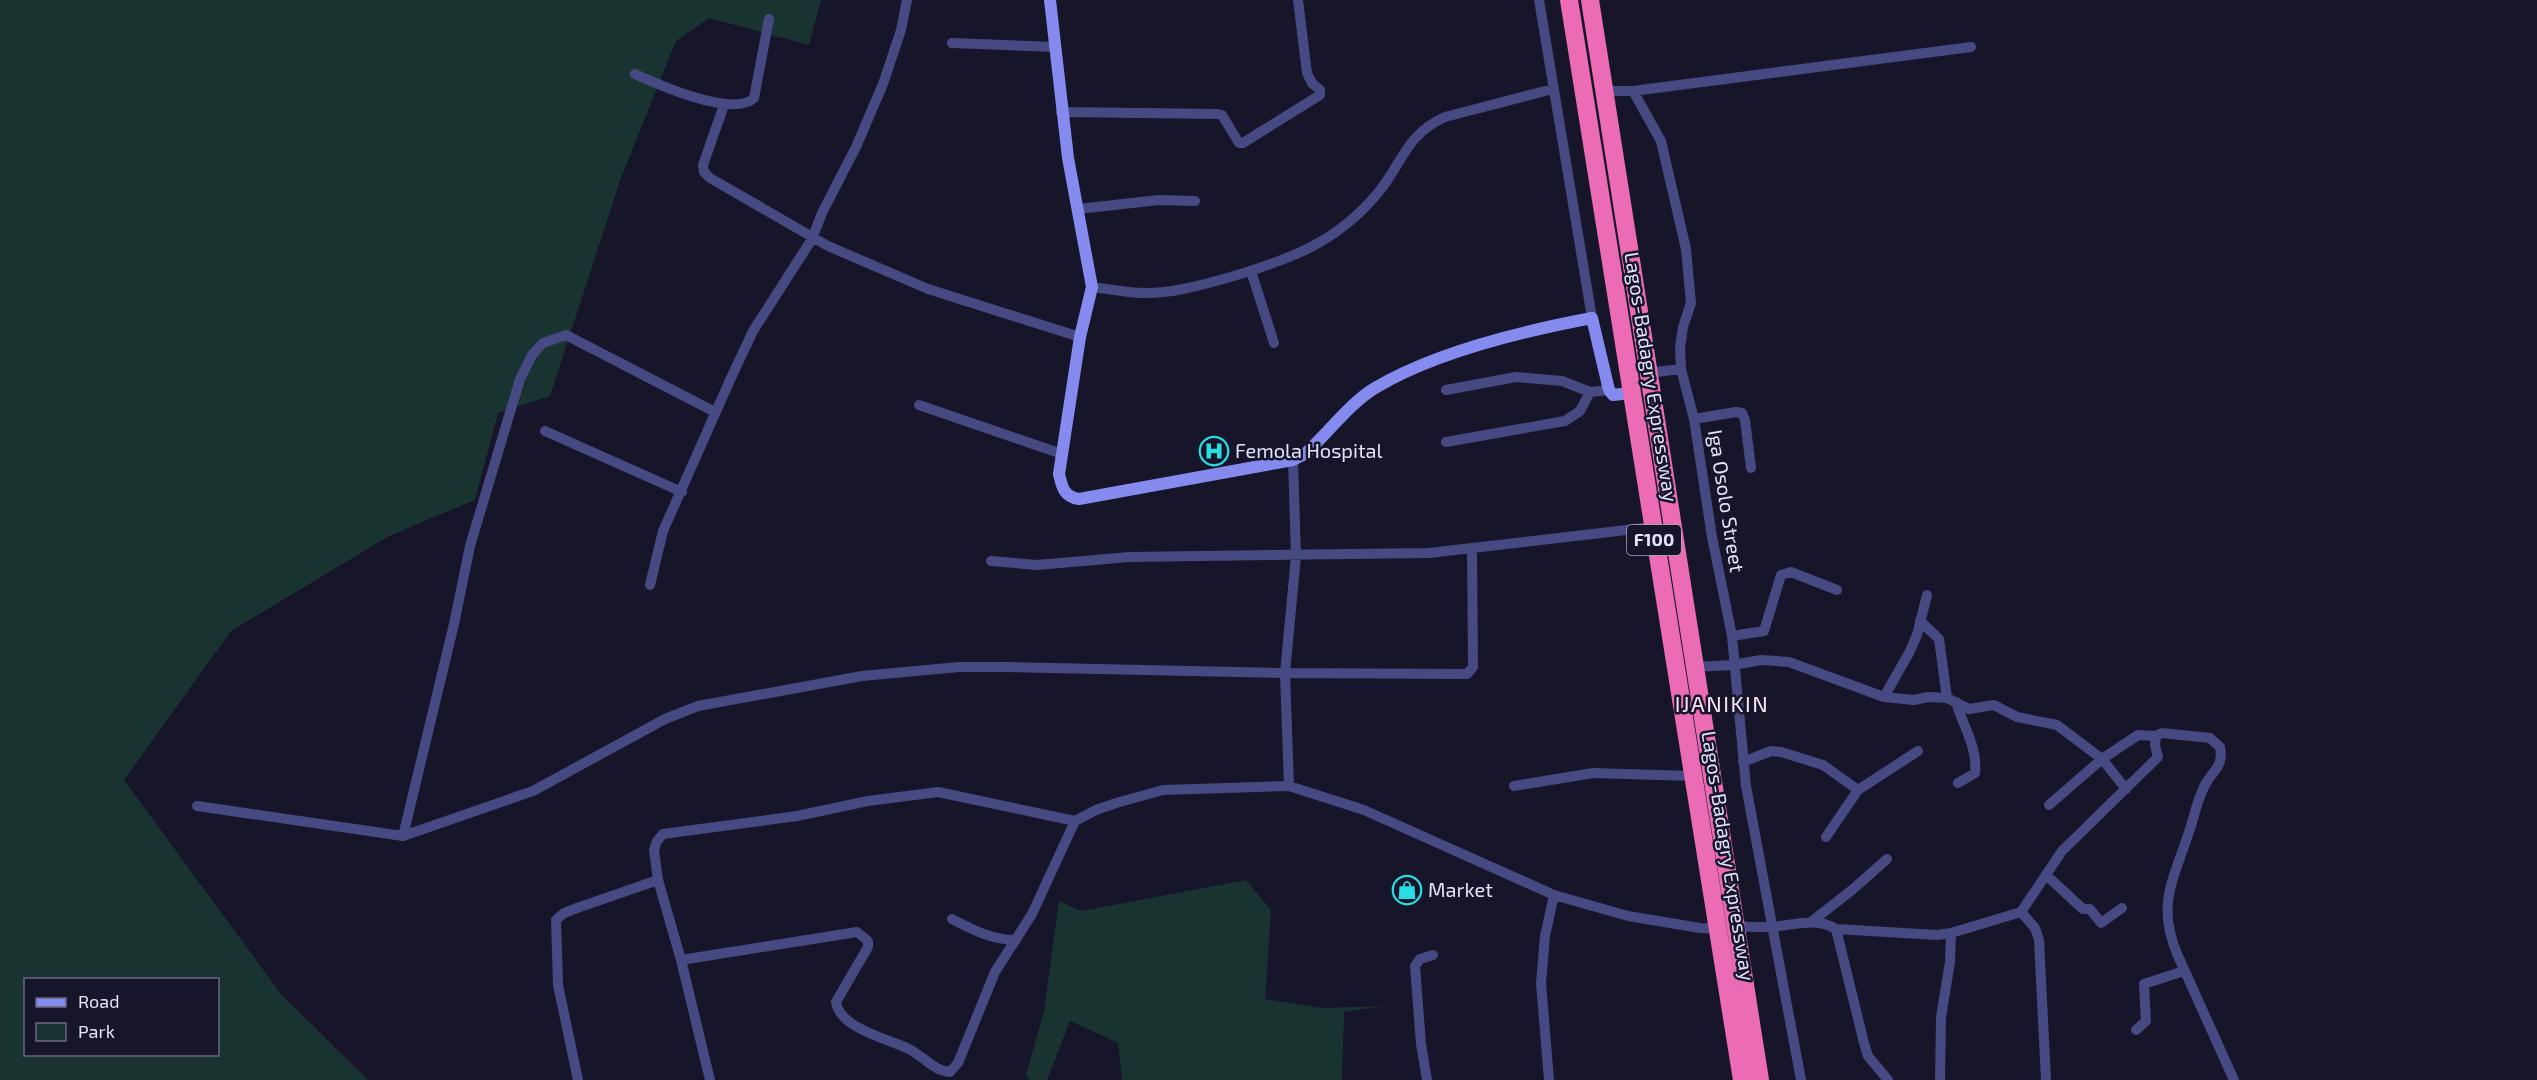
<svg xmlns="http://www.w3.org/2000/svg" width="2537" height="1080" viewBox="0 0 2537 1080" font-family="'Exo 2',sans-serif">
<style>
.green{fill:#193330;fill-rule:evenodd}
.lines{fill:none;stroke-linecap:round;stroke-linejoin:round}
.street{stroke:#464982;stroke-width:10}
.secondary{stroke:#858bee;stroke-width:12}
.highway{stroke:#eb6cb4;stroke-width:18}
.labels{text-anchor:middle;stroke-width:5;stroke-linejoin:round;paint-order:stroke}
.shield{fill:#17152a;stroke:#a5a4bc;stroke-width:1.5}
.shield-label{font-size:18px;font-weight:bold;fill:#e2e2fb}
.street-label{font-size:20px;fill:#e2e2fb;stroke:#17152a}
.poi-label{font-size:20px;fill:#e2e2fb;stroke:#17152a;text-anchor:start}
.quarter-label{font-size:22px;letter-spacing:1.5px;fill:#fbe3f5;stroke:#17152a}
</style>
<rect width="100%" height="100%" fill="#17152a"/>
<path class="green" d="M0,0H821L809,45L709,18L676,41L621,178L550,396L498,413L475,500L389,536L231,631L124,780L281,994L368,1080H0ZM26,980H218V1054H26Z
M1246,880L1271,910L1265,999L1323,1008L1385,1006L1344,1012L1342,1080H1122L1118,1043L1070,1021L1047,1080H1030L1026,1075L1044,1011L1059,901L1081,911Z"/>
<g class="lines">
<path class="street" d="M1539,0L1592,318
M952,43L1055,47
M635,74C659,85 733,118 754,98L769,19
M1606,91H1633L1971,47
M1633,91L1661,141L1686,249L1691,303L1683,327L1680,348L1681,369L1694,419L1712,537L1732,636L1746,786L1801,1080
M724,105L703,165L704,172L710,178L828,246L928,289L1080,337
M1061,112L1218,114L1222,115L1239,143H1243L1320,95V90L1312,83L1307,73L1298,0
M1078,209L1159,200L1195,201
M1251,271L1274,343
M1092,287C1110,289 1128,293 1146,293C1174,293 1201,285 1227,278C1288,260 1335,244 1377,194C1403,163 1405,135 1445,117L1553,89
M1647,373L1681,369
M1446,390L1516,377L1562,381L1590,392L1609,390
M919,405L1062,454
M1694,419L1736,412L1742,413L1745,420L1751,468
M545,431L682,492
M1446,442L1565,421L1580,411L1590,392
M991,561L1037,565L1129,557L1429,553L1652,527
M650,585L663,531L730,380L753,331L812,239L822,213L856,147L883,84L901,30L907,0
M1920,621L1939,639L1947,698
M1732,636L1764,631L1781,575L1791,572L1837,590
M1695,667L1733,665L1761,660L1789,662L1884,697L1914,700L1928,697L1947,698L1969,709L1994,705L2017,717L2057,725L2102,759L2126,789
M1884,697L1909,653L1917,635L1927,595
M1956,702C1963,726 1978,748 1975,773L1958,783
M1743,762L1771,751L1781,752L1823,765L1858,790
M1289,786L1285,673L1296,556L1293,460
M1514,786L1593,773L1692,776
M2049,805L2102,759L2138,735L2156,736
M197,806L403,836L533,791L665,719L698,706L862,676L959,667H1004L1285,673L1467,674L1473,667L1472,548
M403,836L454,624L470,546L520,379L532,355L543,343L566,335L715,412
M1826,837L1858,790L1918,751
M2046,875L2083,909H2090L2101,923L2122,908
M2021,912L2062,851L2158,757L2155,745L2156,736L2162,733L2210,738L2220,747C2224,768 2212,770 2204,787C2197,801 2194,817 2189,832C2173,881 2156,905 2178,956L2234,1080
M952,919C973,930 992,940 1016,940
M1811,922L1852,890L1887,859
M1736,926C1747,927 1759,927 1770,927C1793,926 1815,916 1836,929L1937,935L1951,933L2021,912L2035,928L2039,940L2046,1080
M1836,929L1864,1043L1868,1056L1888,1080
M681,960L857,932L868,941V947L836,1002C840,1029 889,1039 909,1049C923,1056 934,1071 950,1072L958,1063L995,972L1032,914L1075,821
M2136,1030L2146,1021L2144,984L2184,971
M578,1080L558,985L556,920L564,913L577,908L658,880
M710,1080L681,960L658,880L654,850L657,841L663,834L797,816L868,801L938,792L1075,821L1096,810L1116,803L1163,790L1289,786L1364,810L1554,895L1628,916L1700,928L1718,929
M1427,1080L1421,1044L1415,966L1420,959L1433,955
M1549,1080L1541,983L1545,936L1554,895
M1940,1080L1941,1017L1950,962L1951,933"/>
<path class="secondary" d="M1050,0L1068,158L1092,287L1080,337L1059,474C1062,487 1064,497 1079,499L1293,460L1305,454C1327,434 1350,403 1375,388C1435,352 1523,331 1592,318L1609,390L1613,395L1630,393"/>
<path class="highway" d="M1569,0L1742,1080
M1590,0L1760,1080"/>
</g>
<defs>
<g id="hospital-ring" transform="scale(1.5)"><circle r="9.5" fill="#17152a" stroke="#27dee2" stroke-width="1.5"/><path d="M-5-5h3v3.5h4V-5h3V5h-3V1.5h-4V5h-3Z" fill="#27dee2"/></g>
<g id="shop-ring" transform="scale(1.5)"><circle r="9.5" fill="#17152a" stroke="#27dee2" stroke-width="1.5"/><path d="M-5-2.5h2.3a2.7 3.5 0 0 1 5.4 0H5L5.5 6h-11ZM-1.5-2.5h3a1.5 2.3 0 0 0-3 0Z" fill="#27dee2"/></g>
</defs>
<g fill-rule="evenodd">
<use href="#hospital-ring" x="1214" y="451"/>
<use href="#shop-ring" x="1407" y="890"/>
</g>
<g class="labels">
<rect class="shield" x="1627" y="525" width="54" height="30" rx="4.5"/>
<g class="shield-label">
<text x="1654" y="546">F100</text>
</g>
<g class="street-label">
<text transform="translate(1651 377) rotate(81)" y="7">Lagos-Badagry Expressway</text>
<text transform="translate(1726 501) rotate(81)" y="7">Iga Osolo Street</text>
<text transform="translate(1728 856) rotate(81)" y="7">Lagos-Badagry Expressway</text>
</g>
<g class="poi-label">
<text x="1235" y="458">Femola Hospital</text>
<text x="1428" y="897">Market</text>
</g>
<g class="quarter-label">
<text x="1722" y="712">IJANIKIN</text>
</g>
</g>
<rect x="24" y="978" width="195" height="78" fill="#17152a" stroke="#68677e" stroke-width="1.5"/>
<rect x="36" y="998" width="30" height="9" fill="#858bee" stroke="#68677e" stroke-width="1.5"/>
<text x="78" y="1008" font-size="18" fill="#e2e2fb">Road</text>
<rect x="36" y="1023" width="30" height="18" fill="#193330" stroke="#68677e" stroke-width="1.5"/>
<text x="78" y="1038" font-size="18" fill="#e2e2fb">Park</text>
</svg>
